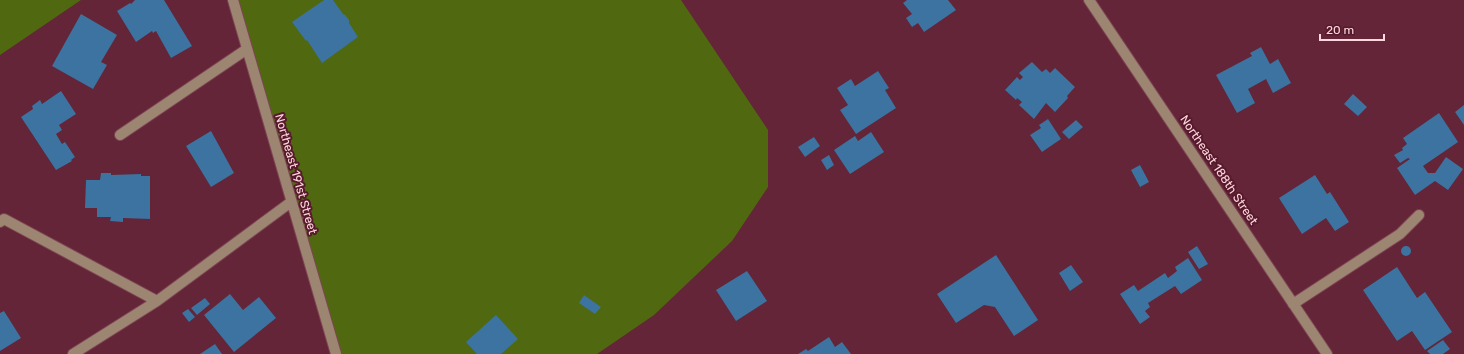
<svg xmlns="http://www.w3.org/2000/svg" width="1464" height="354" viewBox="0 0 1464 354" font-family="Rubik,sans-serif">
<style>
.green{fill:#506910}
.building{fill:#3c73a0}
.lines{fill:none;stroke-linecap:round;stroke-linejoin:round}
.minor-casing{stroke:#7f4555;stroke-width:12}
.minor{stroke:#9d8671;stroke-width:10}
.labels{text-anchor:middle;stroke-width:4;stroke-linejoin:round;paint-order:stroke}
.street-label{font-size:12px;fill:#ffd7de;stroke:#571a2d}
</style>
<rect width="100%" height="100%" fill="#632537"/>
<path class="green" d="M0,0H81L0,55Z
M233,0H681L768,130V187L732,241L654,315L597,354H336Z"/>
<path class="building" d="M135,0H164L192,46L171,58L156,31L153,33L152,31L136,42L117,11L130,3L131,4Z
M324,0H333L343,14L345,15L349,20V23L358,37L322,63L307,40L306,41L292,22Z
M907,0H948L956,10L924,32L918,23L912,27L906,18L912,14L903,3Z
M81,14L117,35L101,62L107,65L93,89L52,66Z
M1261,47L1270,64L1278,59L1291,83L1273,93L1266,79L1248,89L1255,103L1237,113L1216,75L1252,56L1250,53Z
M1032,62L1042,72L1046,69L1050,73L1055,68L1075,87L1067,96L1068,98L1055,112L1046,103L1034,119L1019,105L1022,102L1017,98L1016,100L1005,90L1017,77L1020,80L1023,77L1019,73Z
M878,71L889,88L885,90L896,108L856,134L840,110L848,105L837,88L851,79L855,86Z
M61,91L76,114L59,125L62,130L56,134L62,144L65,142L75,157L71,160L72,161L56,170L21,117L33,109L32,106L40,100L42,104Z
M1353,94L1367,107L1358,116L1344,104Z
M1464,105V125L1455,112Z
M1439,113L1458,142L1423,166L1428,173H1435L1446,157L1463,169L1448,190L1435,181L1415,195L1397,168L1410,159L1408,158L1400,163L1394,155L1403,150L1402,148L1407,144L1403,138Z
M1048,119L1061,139L1042,152L1030,135L1041,128L1039,125Z
M1076,120L1083,127L1069,139L1062,132Z
M211,131L234,173L211,187L186,146Z
M871,132L884,152L850,174L834,150L855,136L858,141Z
M814,137L820,146L805,157L798,147Z
M829,155L834,165L827,170L821,160Z
M1140,165L1149,182L1140,187L1131,170Z
M101,173H111V175L141,174V176H150V219L123,218V222L110,221L111,217H97V208H85L86,180H100Z
M1315,175L1327,194L1330,192L1349,222L1335,231L1326,218L1302,234L1279,198Z
M1401 251a5 5 0 1 1 10 0a5 5 0 1 1-10 0Z
M1197,246L1208,264L1199,269L1188,252Z
M996,255L1038,320L1014,336L995,307L984,305L956,323L937,294Z
M1188,258L1202,280L1181,294L1175,286L1148,303L1150,307L1145,311L1150,317L1140,324L1120,294L1134,285L1138,291L1165,273L1168,278L1177,271L1175,267Z
M1071,265L1083,282L1070,291L1059,273Z
M1397,267L1417,298L1425,292L1452,332L1425,350L1412,331L1397,341L1363,290Z
M747,271L767,301L736,321L716,290Z
M230,294L243,310L259,297L276,318L234,352L204,315Z
M584,295L601,307L595,314L579,303Z
M205,298L210,304L197,315L191,308Z
M188,309L195,317L189,322L182,313Z
M4,311L21,338L0,351V313Z
M496,315L518,339L501,354H477L466,342Z
M829,337L835,347L842,342L851,354H798L806,349L808,351Z
M1443,340L1450,349L1443,354H1430L1427,351Z
M215,344L222,354H200Z"/>
<g class="lines">
<g class="minor-casing">
<path id="minor" d="M233,0L336,354
M1089,0L1327,354
M120,135L247,49
M0,222L4,219L157,301
M1293,304L1400,234L1419,215
M73,354L157,301L291,202"/>
</g>
<use href="#minor" class="minor"/>
</g>
<g class="labels">
<g class="street-label">
<text transform="translate(1219 170) rotate(56)" y="4">Northeast 188th Street</text>
<text transform="translate(296 174) rotate(74)" y="4">Northeast 191st Street</text>
</g>
</g>
<path d="M1320 34v6h64v-6" fill="none" stroke="#ffd7de" stroke-width="2"/>
<text x="1326" y="34" font-size="12" fill="#ffd7de" stroke="#571a2d" stroke-width="3" paint-order="stroke">20 m</text>
</svg>
